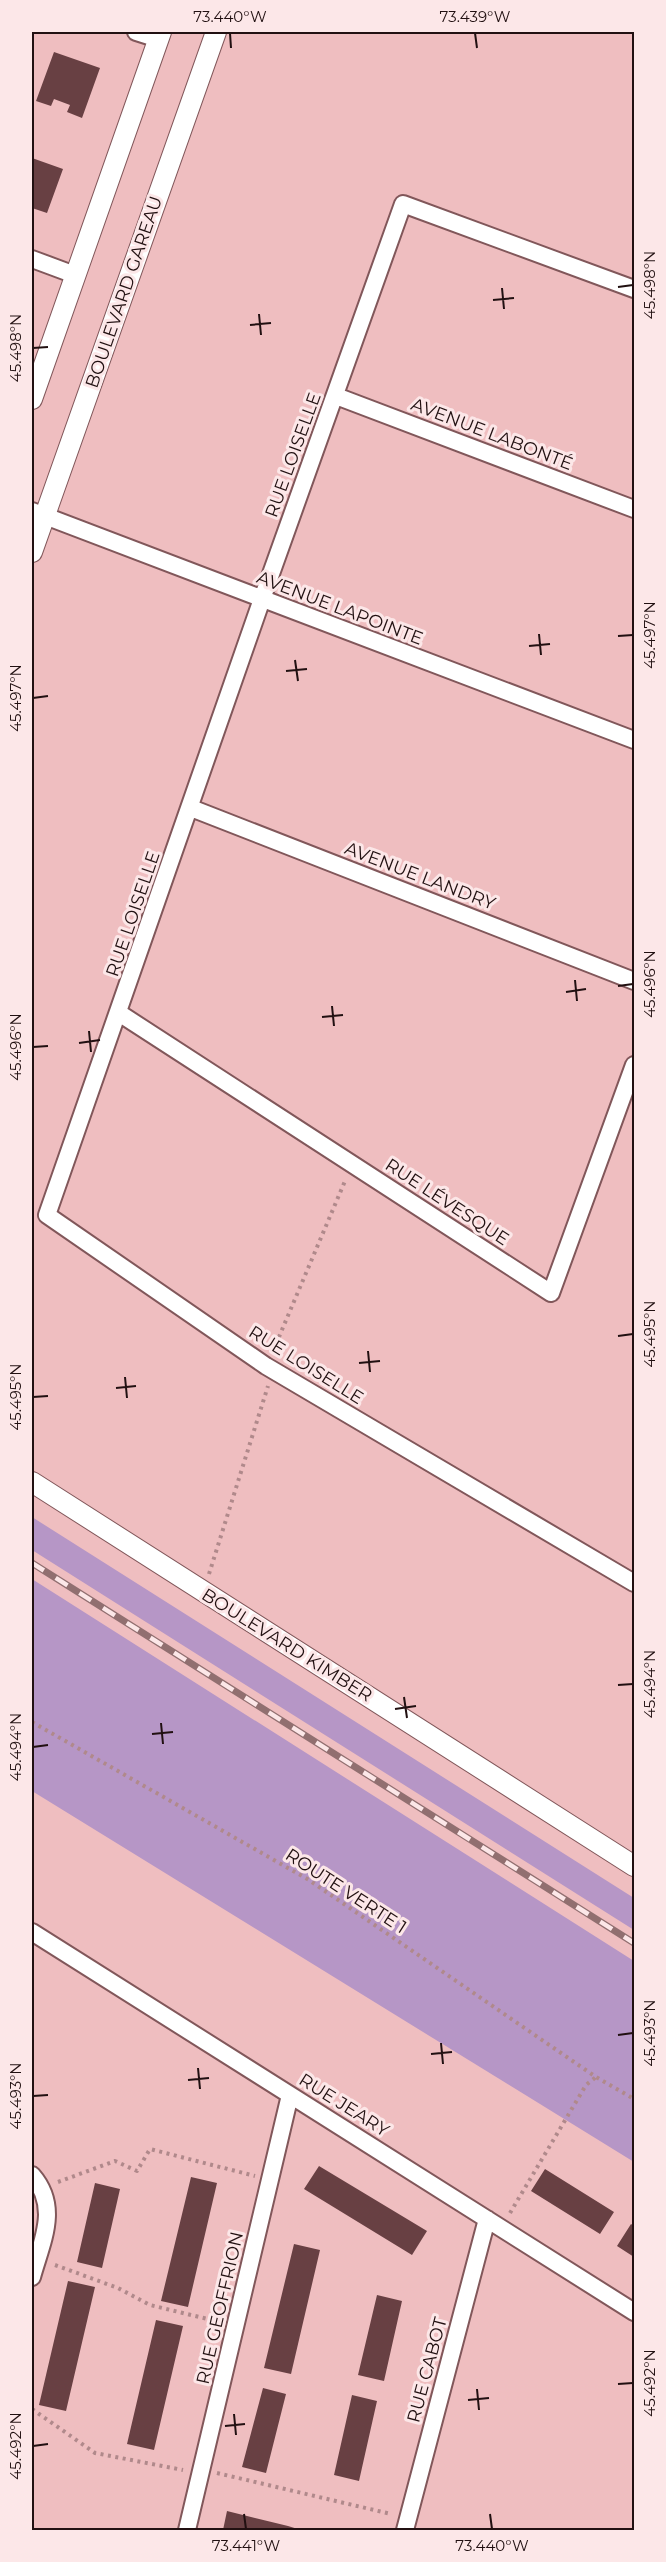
<svg xmlns="http://www.w3.org/2000/svg" width="666" height="2562" viewBox="0 0 666 2562" font-family="Montserrat,sans-serif">
<style>
.green{fill:#b696c6}
.building{fill:#684043}
.lines{fill:none;stroke-linecap:round;stroke-linejoin:round}
.minor-casing{stroke:#81575a;stroke-width:20}
.tertiary-casing{stroke:#81575a;stroke-width:22}
.path{stroke:#b0898b;stroke-width:4;stroke-dasharray:3 4.5;stroke-linecap:butt}
.minor{stroke:#fff;stroke-width:16}
.tertiary{stroke:#fff;stroke-width:20}
.rail-casing{stroke:#916f70;stroke-width:7}
.rail{stroke:#fce7e8;stroke-width:4.5;stroke-dasharray:14;stroke-linecap:butt}
.ticks{fill:none;stroke:#211011;stroke-width:2}
.labels{text-anchor:middle;stroke-width:6;stroke-linejoin:round;paint-order:stroke}
.street-label{font-size:18px;fill:#211011;stroke:#fce7e8}
.neatline{fill:none;stroke:#211011;stroke-width:2}
.ticks-label{font-size:15px;text-anchor:middle;fill:#211011}
</style>
<rect width="100%" height="100%" fill="#efbec0"/>
<path class="green" d="M32,1517L634,1898V1930L32,1550Z
M32,1579L634,1961V2162L32,1791Z"/>
<path class="building" d="M54,52L100,68L82,118L67,112L70,105L54,99L51,106L36,101Z
M32,158L63,169L47,213L32,208Z
M319,2166L427,2231L412,2255L304,2189Z
M545,2169L614,2212L600,2234L531,2191Z
M191,2177L217,2183L188,2307L161,2301Z
M95,2183L120,2189L102,2268L77,2262Z
M631,2224L634,2226V2257L617,2246Z
M294,2244L320,2250L291,2374L264,2368Z
M68,2281L95,2287L66,2411L39,2405Z
M377,2295L402,2301L384,2381L358,2375Z
M156,2320L183,2326L154,2450L127,2444Z
M263,2388L286,2394L266,2473L242,2467Z
M352,2395L377,2401L359,2481L334,2475Z
M227,2511L288,2526L301,2530H223Z"/>
<g class="lines">
<g class="minor-casing">
<path id="minor" d="M136,32L158,39
M32,259L75,275
M634,289L403,204L262,599L47,1215L266,1366L634,1583
M336,396L634,509
M32,511L634,740
M191,808L634,981
M119,1013L551,1293L634,1065
M32,1932L634,2312
M32,2175C60,2207 42,2241 32,2277
M187,2530L290,2095
M405,2530L487,2219"/>
</g>
<g class="tertiary-casing">
<path id="tertiary" d="M32,399L161,32
M32,552L216,32
M32,1482L634,1866"/>
</g>
<path class="path" d="M273,1351L345,1181
M209,1574L268,1386
M32,1722L309,1880L596,2077L634,2099
M58,2182L115,2161L137,2171L150,2149L255,2176
M510,2213L586,2085L596,2077
M55,2265L118,2288L150,2305L220,2322
M32,2409L95,2453L183,2470
M217,2473L391,2514"/>
<use href="#minor" class="minor"/>
<use href="#tertiary" class="tertiary"/>
<g class="rail-casing">
<path id="rail" d="M32,1563L634,1943"/>
</g>
<use href="#rail" class="rail"/>
</g>
<path class="ticks" d="M230,33L231,48M475,33L477,48M618,287L633,285M502,288L504,309M493,300L514,298M259,314L261,335M250,325L271,323M33,348L48,347M539,634L541,655M618,636L633,635M529,646L550,644M295,660L298,681M286,671L307,669M33,698L48,696M575,980L577,1001M618,986L633,984M566,992L586,989M332,1006L334,1026M322,1017L343,1015M89,1031L91,1052M79,1043L100,1040M33,1047L48,1046M618,1336L633,1334M368,1351L370,1372M359,1363L380,1361M125,1377L127,1398M116,1388L136,1386M33,1397L48,1396M618,1685L633,1684M404,1697L407,1718M395,1709L416,1706M161,1723L163,1744M152,1734L173,1732M33,1747L48,1745M618,2035L633,2033M441,2043L443,2064M431,2054L452,2052M198,2068L200,2089M188,2080L209,2078M33,2096L48,2095M618,2384L633,2383M477,2389L479,2410M468,2400L489,2398M234,2414L236,2435M225,2426L245,2424M33,2446L48,2444M244,2514L246,2529M490,2514L492,2529"/>
<g class="labels">
<g class="street-label">
<text transform="translate(124 292) rotate(-71)" y="6">BOULEVARD GAREAU</text>
<text transform="translate(492 434) rotate(21)" y="6">AVENUE LABONTÉ</text>
<text transform="translate(293 455) rotate(-70)" y="6">RUE LOISELLE</text>
<text transform="translate(340 608) rotate(21)" y="6">AVENUE LAPOINTE</text>
<text transform="translate(420 876) rotate(21)" y="6">AVENUE LANDRY</text>
<text transform="translate(133 914) rotate(-71)" y="6">RUE LOISELLE</text>
<text transform="translate(447 1202) rotate(33)" y="6">RUE LÉVESQUE</text>
<text transform="translate(306 1365) rotate(32)" y="6">RUE LOISELLE</text>
<text transform="translate(287 1645) rotate(32)" y="6">BOULEVARD KIMBER</text>
<text transform="translate(346 1891) rotate(33)" y="6">ROUTE VERTE 1</text>
<text transform="translate(344 2105) rotate(32)" y="6">RUE JEARY</text>
<text transform="translate(220 2308) rotate(-77)" y="6">RUE GEOFFRION</text>
<text transform="translate(427 2370) rotate(-75)" y="6">RUE CABOT</text>
</g>
</g>
<rect width="666" height="2562" fill="none" stroke="#fce7e8" stroke-width="66"/>
<rect x="33" y="33" width="600" height="2496" class="neatline"/>
<g class="ticks-label">
<text x="230" y="22">73.440°W</text>
<text x="475" y="22">73.439°W</text>
<text transform="translate(650 285) rotate(-90)" y="5">45.498°N</text>
<text transform="translate(16 348) rotate(-90)" y="5">45.498°N</text>
<text transform="translate(650 635) rotate(-90)" y="5">45.497°N</text>
<text transform="translate(16 698) rotate(-90)" y="5">45.497°N</text>
<text transform="translate(650 984) rotate(-90)" y="5">45.496°N</text>
<text transform="translate(16 1047) rotate(-90)" y="5">45.496°N</text>
<text transform="translate(650 1334) rotate(-90)" y="5">45.495°N</text>
<text transform="translate(16 1397) rotate(-90)" y="5">45.495°N</text>
<text transform="translate(650 1684) rotate(-90)" y="5">45.494°N</text>
<text transform="translate(16 1747) rotate(-90)" y="5">45.494°N</text>
<text transform="translate(650 2033) rotate(-90)" y="5">45.493°N</text>
<text transform="translate(16 2096) rotate(-90)" y="5">45.493°N</text>
<text transform="translate(650 2383) rotate(-90)" y="5">45.492°N</text>
<text transform="translate(16 2446) rotate(-90)" y="5">45.492°N</text>
<text x="246" y="2551">73.441°W</text>
<text x="492" y="2551">73.440°W</text>
</g>
</svg>
